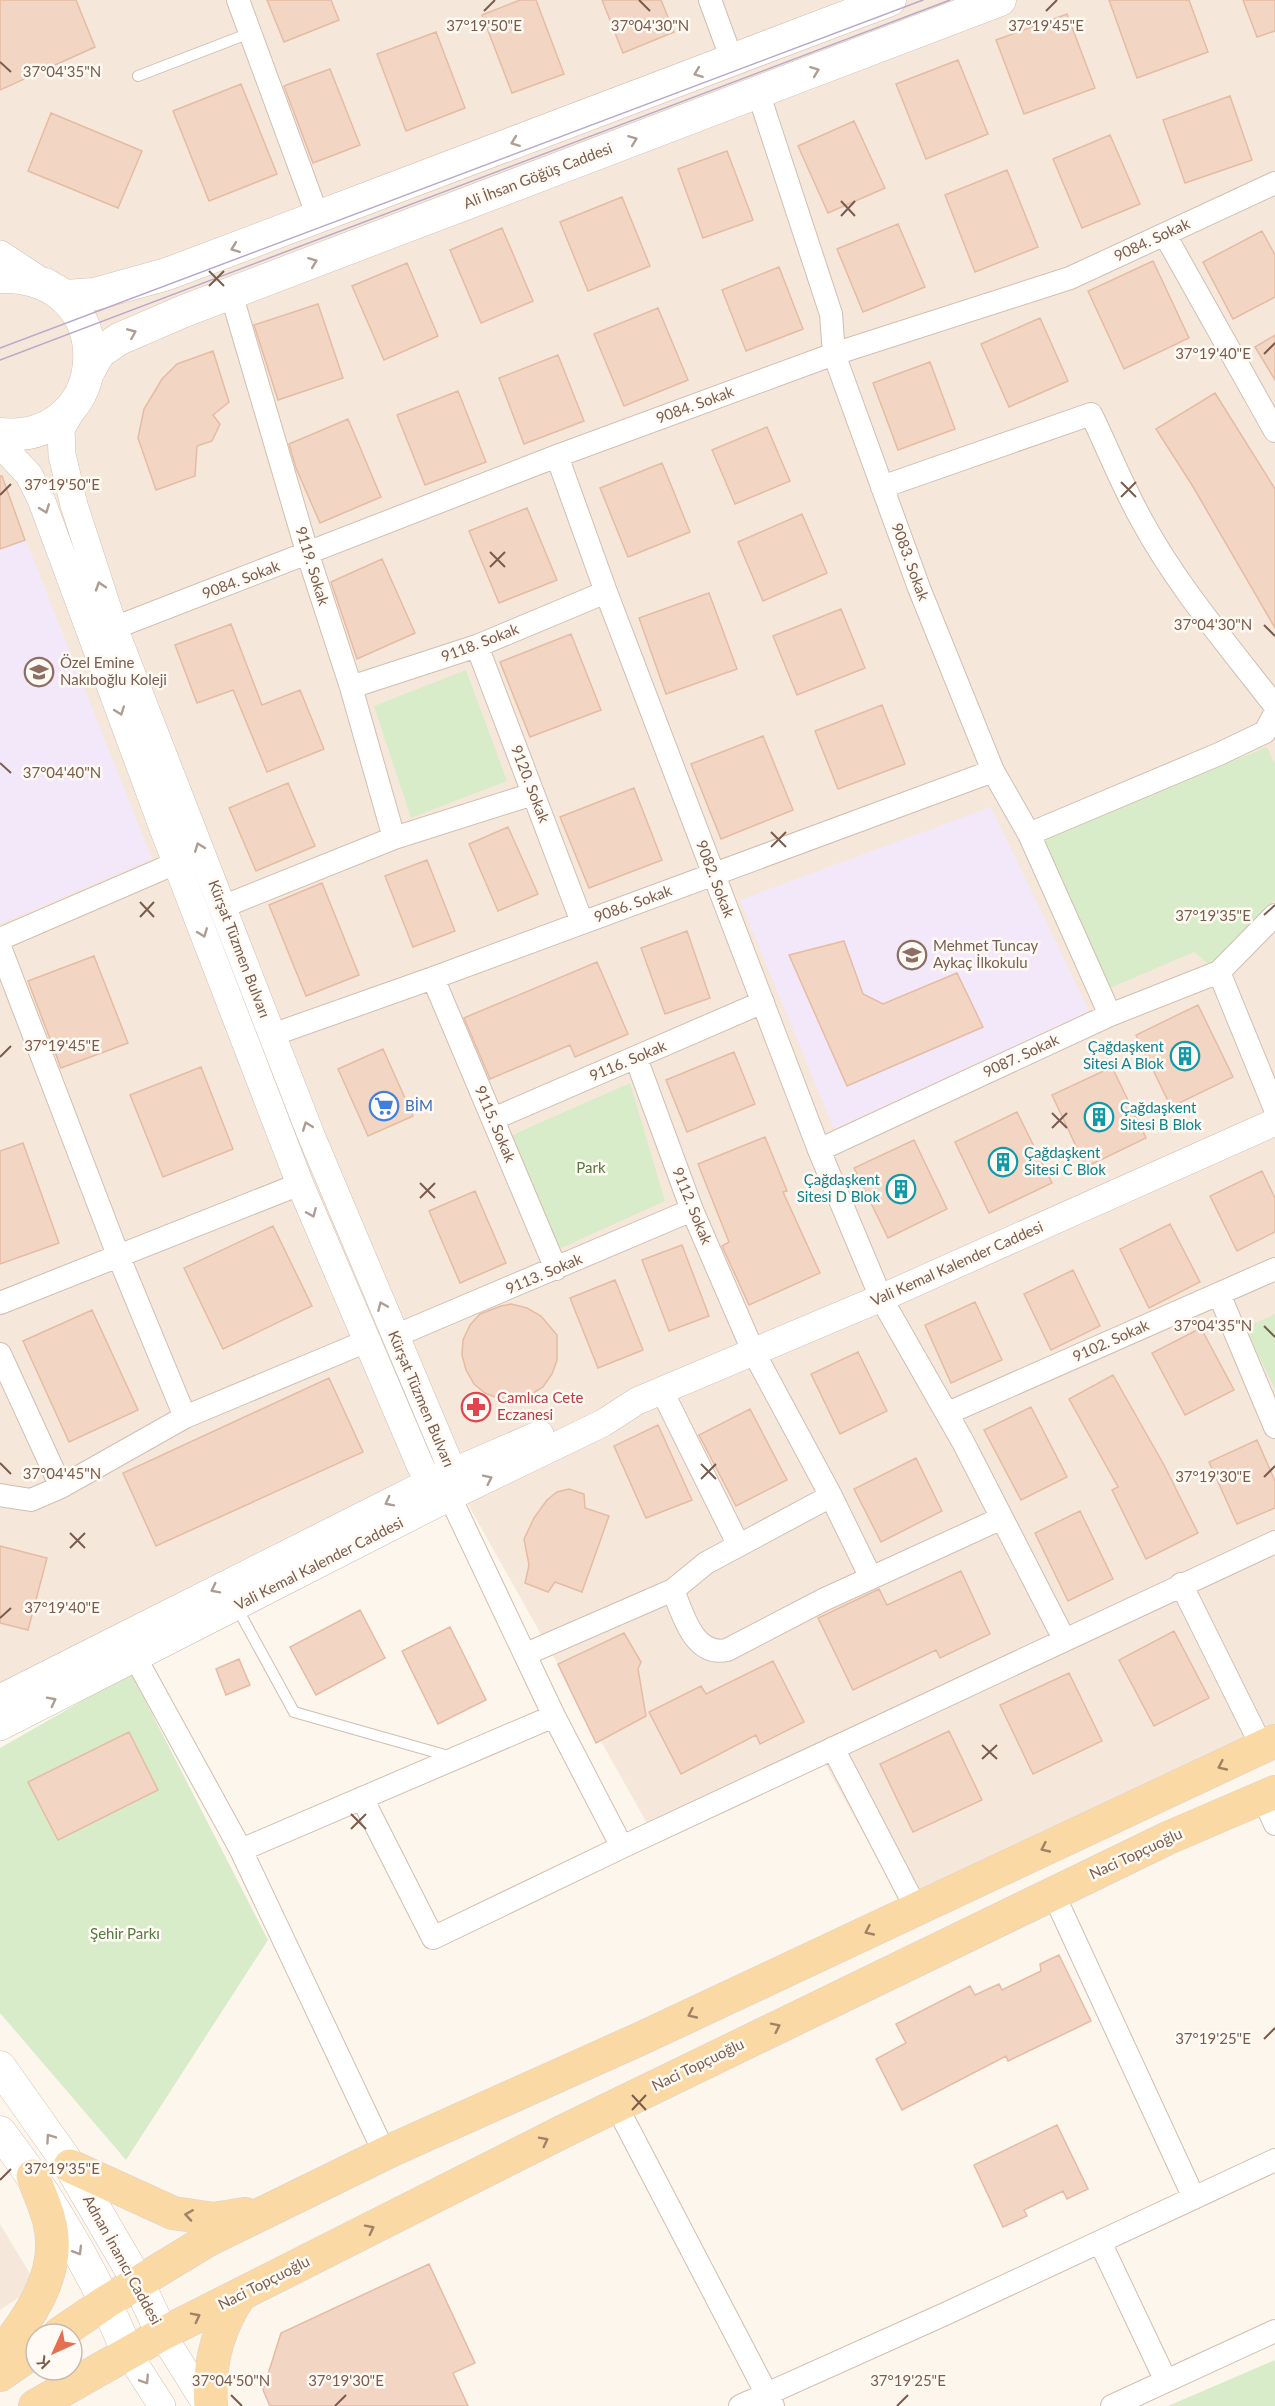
<svg xmlns="http://www.w3.org/2000/svg" width="1275" height="2406" viewBox="0 0 1275 2406" font-family="Lato,sans-serif">
<style>
.residential{fill:#f5e8da}
.education{fill:#f3e8fa}
.green{fill:#d8ecc9}
.building{fill:#f3d5c3;stroke:#e6bba3;stroke-width:1.5}
.lines{fill:none;stroke-linecap:round;stroke-linejoin:round}
.service-casing{stroke:#d1beb0;stroke-width:12}
.minor-casing{stroke:#d1beb0;stroke-width:24}
.tertiary-casing{stroke:#d1beb0;stroke-width:28}
.secondary-casing{stroke:#d6c0b0;stroke-width:33}
.primary-casing{stroke:#dad1cd;stroke-width:34}
.service{stroke:#fff;stroke-width:10}
.minor{stroke:#fff;stroke-width:22}
.tertiary{stroke:#fff;stroke-width:27}
.secondary{stroke:#fff;stroke-width:32}
.primary{stroke:#fbd9a5;stroke-width:33}
.tram{stroke:#b9a8c9;stroke-width:1.5}
.oneway{stroke:#af9d94}
.oneway2{stroke:#a18267}
.ticks{fill:none;stroke:#7a5c4d;stroke-width:2}
.labels{text-anchor:middle;stroke-width:5;stroke-linejoin:round;paint-order:stroke}
.street-label{font-size:15px;fill:#7a5c4d;stroke:#fffaf3}
.education-label{font-size:15px;fill:#785e54;stroke:#fffaf3;text-anchor:start}
.culture-label{font-size:15px;fill:#0d838f;stroke:#fffaf3;text-anchor:end}
.shop-label{font-size:15px;fill:#366cbe;stroke:#fffaf3;text-anchor:start}
.park-label{font-size:15px;fill:#537a41;stroke:#fffaf3}
.health-label{font-size:15px;fill:#be3a42;stroke:#fffaf3;text-anchor:start}
.ticks-label{font-size:15px;text-anchor:middle;fill:#7a5c4d;stroke:#fffaf3;stroke-width:5;stroke-linejoin:round;paint-order:stroke}
</style>
<rect width="100%" height="100%" fill="#fdf6ec"/>
<path class="residential" d="M0,0H1275V1739L900,1900L824,1762L648,1825L442,1458L0,1699Z
M0,2224L37,2285L0,2310Z"/>
<path class="education" d="M0,483L4,485L152,859L0,924Z
M991,807L1089,1011L834,1129L740,900Z"/>
<path class="green" d="M466,670L507,781L411,818L374,706Z
M1267,747L1275,764V900L1211,966L1194,952L1110,988L1042,840Z
M630,1083L665,1201L559,1249L510,1136Z
M1275,1314V1389L1245,1328Z
M131,1673L268,1940L126,2160L0,2013V1748Z
M1275,2360V2406H1168Z"/>
<path class="building" d="M0,0H76L95,47L0,90Z
M267,0H331L339,20L284,42Z
M520,0H536L564,74L512,93L482,15Z
M602,0H661L674,32L623,53Z
M1109,0H1189L1208,52L1137,78Z
M1243,0H1275V31L1257,37Z
M1067,14L1095,88L1024,114L996,40Z
M436,32L465,108L406,131L377,54Z
M958,60L988,134L926,159L896,84Z
M330,69L360,145L313,163L284,86Z
M241,84L277,174L209,201L173,111Z
M1230,96L1252,160L1185,183L1163,120Z
M51,113L142,151L118,208L28,171Z
M854,121L885,188L828,213L798,146Z
M1110,135L1140,204L1082,228L1053,159Z
M727,151L753,220L703,238L678,169Z
M1007,170L1038,247L975,272L945,195Z
M622,197L650,266L588,291L560,222Z
M898,224L925,287L863,312L837,249Z
M502,228L533,301L481,323L450,250Z
M1262,231L1275,255V297L1233,319L1203,262Z
M1153,261L1189,338L1124,369L1088,291Z
M407,263L438,336L384,360L352,286Z
M779,267L803,329L746,351L722,290Z
M318,304L343,378L278,400L254,325Z
M658,308L688,380L624,406L594,334Z
M1040,318L1068,381L1009,407L981,344Z
M1275,335V380L1255,347Z
M213,351L229,402L213,415L220,424L212,441L197,446L195,476L156,490L138,438L144,409L162,379L177,364Z
M558,355L584,421L524,444L499,378Z
M930,362L955,429L898,450L873,383Z
M458,391L486,462L425,485L397,415Z
M1215,393L1275,489V628L1192,485L1156,429Z
M348,419L381,497L320,523L296,468L289,444Z
M767,427L790,481L735,504L712,450Z
M662,463L690,532L628,557L600,488Z
M0,476H2L25,540L0,549Z
M527,508L557,580L499,603L469,531Z
M802,514L827,573L763,601L738,542Z
M382,559L415,633L357,659L331,582Z
M709,593L737,669L666,694L639,618Z
M841,609L865,668L797,695L773,636Z
M231,624L262,705L300,690L324,749L267,772L233,690L197,703L175,645Z
M571,634L601,710L530,737L500,662Z
M882,705L905,764L838,789L815,731Z
M763,736L793,810L721,839L691,764Z
M288,783L315,846L256,871L229,808Z
M634,788L662,860L589,888L560,817Z
M508,827L538,894L498,911L469,844Z
M427,860L455,931L413,947L385,876Z
M322,883L359,975L306,996L269,905Z
M687,931L710,998L665,1014L641,948Z
M844,941L863,994L883,1004L957,973L983,1027L847,1086L789,955Z
M94,956L128,1043L61,1068L28,981Z
M597,962L628,1034L575,1057L570,1045L490,1079L464,1018Z
M1198,1005L1233,1077L1171,1107L1136,1035Z
M383,1049L413,1116L368,1136L338,1069Z
M734,1052L755,1104L687,1132L666,1080Z
M201,1067L233,1149L163,1177L130,1095Z
M1112,1067L1146,1138L1086,1167L1052,1095Z
M1017,1112L1052,1183L989,1213L955,1142Z
M765,1137L787,1191L783,1192L820,1273L749,1305L722,1246L729,1242L698,1164Z
M914,1140L947,1209L888,1238L854,1168Z
M23,1143L59,1243L0,1264V1151Z
M1262,1171L1275,1198V1232L1237,1251L1210,1196Z
M475,1191L506,1263L460,1283L429,1211Z
M1170,1224L1200,1282L1149,1308L1120,1249Z
M273,1226L312,1306L223,1349L184,1268Z
M682,1245L709,1316L669,1331L642,1260Z
M1073,1270L1100,1326L1051,1350L1024,1294Z
M615,1280L643,1350L598,1368L570,1298Z
M975,1302L1002,1360L951,1383L925,1325Z
M511,1304L527,1308L541,1316L557,1335V1360L552,1374L543,1387L530,1395L515,1400L500,1399L485,1393L474,1384L466,1370L462,1355L463,1340L470,1325L480,1314L501,1306Z
M92,1310L138,1410L69,1442L23,1341Z
M1201,1328L1234,1390L1185,1415L1152,1353Z
M858,1352L887,1411L840,1434L811,1374Z
M1113,1375L1164,1465L1198,1533L1146,1559L1112,1490L1118,1487L1069,1399Z
M329,1378L363,1452L156,1546L123,1473Z
M1031,1407L1067,1477L1021,1500L984,1430Z
M750,1409L787,1480L736,1506L699,1435Z
M658,1425L692,1500L646,1518L614,1446Z
M1257,1440L1275,1481V1508L1237,1524L1209,1462Z
M916,1458L942,1511L881,1542L854,1489Z
M569,1489L584,1494L585,1508L609,1516L582,1592L555,1582L548,1592L525,1583L529,1565L524,1539L534,1518L547,1500L557,1492Z
M1080,1511L1113,1579L1068,1601L1035,1533Z
M0,1546L47,1558L28,1630L0,1623Z
M961,1571L990,1634L940,1658L936,1650L853,1690L818,1618L879,1589L887,1605Z
M360,1610L385,1658L316,1695L290,1647Z
M450,1627L486,1700L438,1724L402,1651Z
M1174,1631L1209,1698L1154,1726L1119,1660Z
M624,1633L641,1662L638,1669L646,1716L596,1743L558,1664Z
M239,1659L250,1685L226,1695L216,1669Z
M773,1661L804,1722L760,1744L756,1735L681,1774L649,1712L701,1686L706,1694Z
M1069,1673L1102,1741L1033,1774L1000,1705Z
M949,1731L982,1800L913,1832L880,1764Z
M129,1732L158,1790L58,1840L28,1782Z
M1059,1955L1091,2021L1008,2061L1006,2056L902,2110L876,2059L906,2043L896,2024L970,1986L975,1995L999,1984L1002,1990L1041,1971L1040,1964Z
M1057,2125L1088,2189L1067,2199L1063,2191L1024,2210L1027,2216L1003,2227L974,2165Z
M429,2264L475,2363L453,2373L468,2406H270L263,2390L281,2333Z"/>
<g class="lines">
<g class="service-casing">
<path id="service" d="M138,76L250,33
M236,1606L294,1712L452,1757"/>
</g>
<g class="minor-casing">
<path id="minor" d="M238,0L318,217
M710,0L732,60
M758,92L831,314L834,354L919,588L993,771L1029,834L1110,1015
M1165,235L1275,431
M231,293L308,555L351,687L394,838
M557,456L606,592L819,1150L881,1298L963,1442L1064,1639
M882,487L1091,414C1108,449 1122,485 1141,519C1177,586 1228,645 1275,706
M114,628L557,456L834,354L1070,278L1275,183
M477,646L582,922
M351,687L477,646L606,592
M1029,834L1219,754L1265,732L1275,713
M222,907L394,838L533,794
M0,939L176,863
M0,947L118,1255L185,1417
M1219,972L1275,1109
M433,978L556,1269
M272,1035L433,978L993,771
M636,1058L692,1210L753,1351L831,1496L871,1578
M493,1119L763,1002
M819,1150L1110,1015L1219,972L1275,915
M1219,1294L1275,1427
M0,1303L300,1184
M395,1336L692,1210
M0,1354L61,1487
M662,1391L738,1544
M948,1413L1275,1269
M0,1495L31,1500L61,1487L185,1417L367,1341
M450,1497L554,1716L622,1847L1275,1542
M1181,1584L1262,1747
M673,1590L706,1563L831,1496
M526,1654L673,1590C683,1615 694,1657 727,1650L823,1600L1002,1518
M135,1657L241,1850L385,2154
M833,1748L916,1908
M362,1798L433,1938L622,1847
M1263,1798L1275,1824
M241,1850L554,1716
M1053,1893L1194,2198
M616,2105L773,2406
M1100,2242L1166,2381
M740,2406L945,2314L1275,2160
M1112,2406L1275,2331"/>
</g>
<g class="tertiary-casing">
<path id="tertiary" d="M0,254L44,283
M0,444L29,475L41,499L164,831L300,1184L420,1465L429,1482L450,1497L453,1472L311,1135L114,628L74,505L62,455L61,429L77,401
M0,1698L429,1482L540,1434
M0,1727L450,1497L603,1423L637,1401L881,1298L1275,1122
M162,2334L207,2406
M128,2353L162,2406"/>
</g>
<g class="secondary-casing">
<path id="secondary" d="M0,277C123,273 115,445 0,434
M45,284L65,296L95,294L167,274L890,0
M89,371L99,353L119,339L184,311L1000,0
M0,2067L70,2166L138,2282L162,2334
M0,2132C52,2200 95,2274 128,2353"/>
</g>
<g class="primary-casing">
<path id="primary" d="M70,2166L173,2213L214,2219L245,2214
M59,2334L106,2302L208,2240L392,2150L642,2038L1275,1741
M0,2355C30,2316 63,2272 49,2220C45,2205 38,2190 33,2176
M0,2375L36,2350
M35,2406L162,2334L564,2131L1168,1838L1275,1792
M211,2406C208,2366 218,2327 241,2294"/>
</g>
<use href="#service" class="service"/>
<use href="#minor" class="minor"/>
<use href="#tertiary" class="tertiary"/>
<use href="#secondary" class="secondary"/>
<use href="#primary" class="primary"/>
<path class="tram" d="M0,348L923,0
M0,360L950,0"/>
</g>
<defs><path id="oneway-chevron" d="M-2-3.5L2.5 0L-2 3.5" fill="none" stroke-width="1.6" stroke-linecap="round" stroke-linejoin="round" transform="scale(1.5)"/></defs>
<g class="oneway">
<use href="#oneway-chevron" transform="translate(815 71) rotate(-21)"/>
<use href="#oneway-chevron" transform="translate(698 73) rotate(159)"/>
<use href="#oneway-chevron" transform="translate(633 140) rotate(-21)"/>
<use href="#oneway-chevron" transform="translate(515 142) rotate(159)"/>
<use href="#oneway-chevron" transform="translate(235 248) rotate(159)"/>
<use href="#oneway-chevron" transform="translate(313 262) rotate(-21)"/>
<use href="#oneway-chevron" transform="translate(132 333) rotate(-23)"/>
<use href="#oneway-chevron" transform="translate(45 509) rotate(69)"/>
<use href="#oneway-chevron" transform="translate(100 586) rotate(-108)"/>
<use href="#oneway-chevron" transform="translate(120 711) rotate(70)"/>
<use href="#oneway-chevron" transform="translate(199 847) rotate(-111)"/>
<use href="#oneway-chevron" transform="translate(203 933) rotate(69)"/>
<use href="#oneway-chevron" transform="translate(307 1126) rotate(-111)"/>
<use href="#oneway-chevron" transform="translate(312 1213) rotate(67)"/>
<use href="#oneway-chevron" transform="translate(382 1306) rotate(-113)"/>
<use href="#oneway-chevron" transform="translate(488 1479) rotate(-26)"/>
<use href="#oneway-chevron" transform="translate(389 1502) rotate(153)"/>
<use href="#oneway-chevron" transform="translate(215 1589) rotate(153)"/>
<use href="#oneway-chevron" transform="translate(52 1701) rotate(-27)"/>
<use href="#oneway-chevron" transform="translate(50 2138) rotate(-125)"/>
<use href="#oneway-chevron" transform="translate(78 2251) rotate(59)"/>
<use href="#oneway-chevron" transform="translate(145 2380) rotate(57)"/>
</g>
<g class="oneway2">
<use href="#oneway-chevron" transform="translate(1222 1766) rotate(155)"/>
<use href="#oneway-chevron" transform="translate(1045 1848) rotate(155)"/>
<use href="#oneway-chevron" transform="translate(869 1931) rotate(155)"/>
<use href="#oneway-chevron" transform="translate(692 2014) rotate(155)"/>
<use href="#oneway-chevron" transform="translate(776 2027) rotate(-26)"/>
<use href="#oneway-chevron" transform="translate(544 2141) rotate(-27)"/>
<use href="#oneway-chevron" transform="translate(189 2215) rotate(-171)"/>
<use href="#oneway-chevron" transform="translate(370 2229) rotate(-27)"/>
<use href="#oneway-chevron" transform="translate(196 2317) rotate(-27)"/>
</g>
<path class="ticks" d="M639,0L650,11M484,11L495,0M1046,11L1057,0M0,62L11,72M841,201L855,216M841,216L855,201M209,271L224,286M209,286L224,271M1264,354L1275,343M1121,482L1136,497M0,495L11,484M1121,497L1136,482M490,552L505,567M490,567L505,552M1264,625L1275,636M0,763L11,773M771,832L786,847M771,847L786,832M140,902L154,917M1264,915L1275,905M140,917L154,902M0,1057L11,1046M1052,1113L1067,1128M1052,1128L1067,1113M420,1183L435,1198M420,1198L435,1183M1264,1326L1275,1337M0,1463L11,1474M701,1464L716,1479M1264,1477L1275,1466M701,1479L716,1464M70,1533L85,1548M70,1548L85,1533M0,1618L11,1608M982,1745L997,1759M982,1759L997,1745M351,1814L366,1829M351,1829L366,1814M1264,2039L1275,2028M632,2095L646,2110M632,2110L646,2095M0,2180L11,2169M231,2395L242,2406M335,2406L346,2395M897,2406L908,2395"/>
<defs>
<g id="school-ring" transform="scale(1.5)"><circle r="9.5" fill="#fffaf3" stroke="#8d6e63" stroke-width="1.5"/><path d="M0-5L7-2L0 1L-7-2ZM-4 1L0 2.5L4 1V4Q0 6-4 4Z" fill="#8d6e63"/></g>
<g id="building-ring" transform="scale(1.5)"><circle r="9.5" fill="#fffaf3" stroke="#0f9aa8" stroke-width="1.5"/><path d="M-4-6H4V6H1V3H-1V6H-4ZM-2.5-4.3h1.7v1.8h-1.7ZM.8-4.3h1.7v1.8H.8ZM-2.5-1h1.7V.8h-1.7ZM.8-1h1.7V.8H.8Z" fill="#0f9aa8"/></g>
<g id="supermarket-ring" transform="scale(1.5)"><circle r="9.5" fill="#fffaf3" stroke="#3f7fe0" stroke-width="1.5"/><path d="M-6-5.5h2.5l.6 2H6L4.5 2H-2.5L-4.4-4H-6ZM-1.5 3.2a1.3 1.3 0 1 0 .1 0ZM3 3.2a1.3 1.3 0 1 0 .1 0Z" fill="#3f7fe0"/></g>
<g id="pharmacy-ring" transform="scale(1.5)"><circle r="9.5" fill="#fffaf3" stroke="#e0444e" stroke-width="1.5"/><path d="M-2-6h4v4h4v4h-4v4h-4v-4h-4v-4h4Z" fill="#e0444e"/></g>
</defs>
<g fill-rule="evenodd">
<use href="#school-ring" x="39" y="672"/>
<use href="#school-ring" x="912" y="955"/>
<use href="#building-ring" x="1185" y="1056"/>
<use href="#supermarket-ring" x="384" y="1106"/>
<use href="#building-ring" x="1099" y="1117"/>
<use href="#building-ring" x="1003" y="1162"/>
<use href="#building-ring" x="901" y="1189"/>
<use href="#pharmacy-ring" x="476" y="1407"/>
</g>
<g class="labels">
<g class="street-label">
<text transform="translate(538 176) rotate(-21)" y="5">Ali İhsan Göğüş Caddesi</text>
<text transform="translate(1152 240) rotate(-25)" y="5">9084. Sokak</text>
<text transform="translate(695 405) rotate(-20)" y="5">9084. Sokak</text>
<text transform="translate(910 562) rotate(70)" y="5">9083. Sokak</text>
<text transform="translate(312 566) rotate(73)" y="5">9119. Sokak</text>
<text transform="translate(241 580) rotate(-21)" y="5">9084. Sokak</text>
<text transform="translate(480 643) rotate(-21)" y="5">9118. Sokak</text>
<text transform="translate(530 784) rotate(69)" y="5">9120. Sokak</text>
<text transform="translate(715 879) rotate(69)" y="5">9082. Sokak</text>
<text transform="translate(633 904) rotate(-20)" y="5">9086. Sokak</text>
<text transform="translate(239 949) rotate(69)" y="5">Kürşat Tüzmen Bulvarı</text>
<text transform="translate(1021 1056) rotate(-25)" y="5">9087. Sokak</text>
<text transform="translate(628 1061) rotate(-23)" y="5">9116. Sokak</text>
<text transform="translate(495 1124) rotate(67)" y="5">9115. Sokak</text>
<text transform="translate(692 1206) rotate(68)" y="5">9112. Sokak</text>
<text transform="translate(957 1264) rotate(-24)" y="5">Vali Kemal Kalender Caddesi</text>
<text transform="translate(544 1274) rotate(-23)" y="5">9113. Sokak</text>
<text transform="translate(1111 1341) rotate(-24)" y="5">9102. Sokak</text>
<text transform="translate(421 1399) rotate(67)" y="5">Kürşat Tüzmen Bulvarı</text>
<text transform="translate(319 1564) rotate(-27)" y="5">Vali Kemal Kalender Caddesi</text>
<text transform="translate(1136 1854) rotate(-25)" y="5">Naci Topçuoğlu</text>
<text transform="translate(698 2065) rotate(-26)" y="5">Naci Topçuoğlu</text>
<text transform="translate(122 2260) rotate(61)" y="5">Adnan İnanıcı Caddesi</text>
<text transform="translate(264 2283) rotate(-27)" y="5">Naci Topçuoğlu</text>
</g>
<g class="education-label">
<text x="60" y="668">Özel Emine<tspan x="60" dy="17">Nakıboğlu Koleji</tspan></text>
<text x="933" y="951">Mehmet Tuncay<tspan x="933" dy="17">Aykaç İlkokulu</tspan></text>
</g>
<g class="culture-label">
<text x="1164" y="1052">Çağdaşkent<tspan x="1164" dy="17">Sitesi A Blok</tspan></text>
<text x="1120" y="1113" text-anchor="start">Çağdaşkent<tspan x="1120" dy="17">Sitesi B Blok</tspan></text>
<text x="1024" y="1158" text-anchor="start">Çağdaşkent<tspan x="1024" dy="17">Sitesi C Blok</tspan></text>
<text x="880" y="1185">Çağdaşkent<tspan x="880" dy="17">Sitesi D Blok</tspan></text>
</g>
<g class="shop-label">
<text x="405" y="1111">BİM</text>
</g>
<g class="park-label">
<text x="591" y="1173">Park</text>
<text x="125" y="1939">Şehir Parkı</text>
</g>
<g class="health-label">
<text x="497" y="1403">Camlıca Cete<tspan x="497" dy="17">Eczanesi</tspan></text>
</g>
</g>
<g class="ticks-label">
<text x="650" y="31">37°04'30"N</text>
<text x="484" y="31">37°19'50"E</text>
<text x="1046" y="31">37°19'45"E</text>
<text x="62" y="77">37°04'35"N</text>
<text x="1213" y="359">37°19'40"E</text>
<text x="62" y="490">37°19'50"E</text>
<text x="1213" y="630">37°04'30"N</text>
<text x="62" y="778">37°04'40"N</text>
<text x="1213" y="921">37°19'35"E</text>
<text x="62" y="1051">37°19'45"E</text>
<text x="1213" y="1331">37°04'35"N</text>
<text x="62" y="1479">37°04'45"N</text>
<text x="1213" y="1482">37°19'30"E</text>
<text x="62" y="1613">37°19'40"E</text>
<text x="1213" y="2044">37°19'25"E</text>
<text x="62" y="2174">37°19'35"E</text>
<text x="231" y="2386">37°04'50"N</text>
<text x="346" y="2386">37°19'30"E</text>
<text x="908" y="2386">37°19'25"E</text>
</g>
<g transform="translate(54 2352) rotate(225)"><circle r="28" fill="#fffaf3" stroke="#cabbb1" stroke-width="1.5"/>
<path d="M0-4.5L10 22L0 15L-10 22Z" fill="#e76f51"/>
<text y="-9" font-size="16" font-weight="bold" text-anchor="middle" fill="#7a5c4d">K</text>
</g>
</svg>
